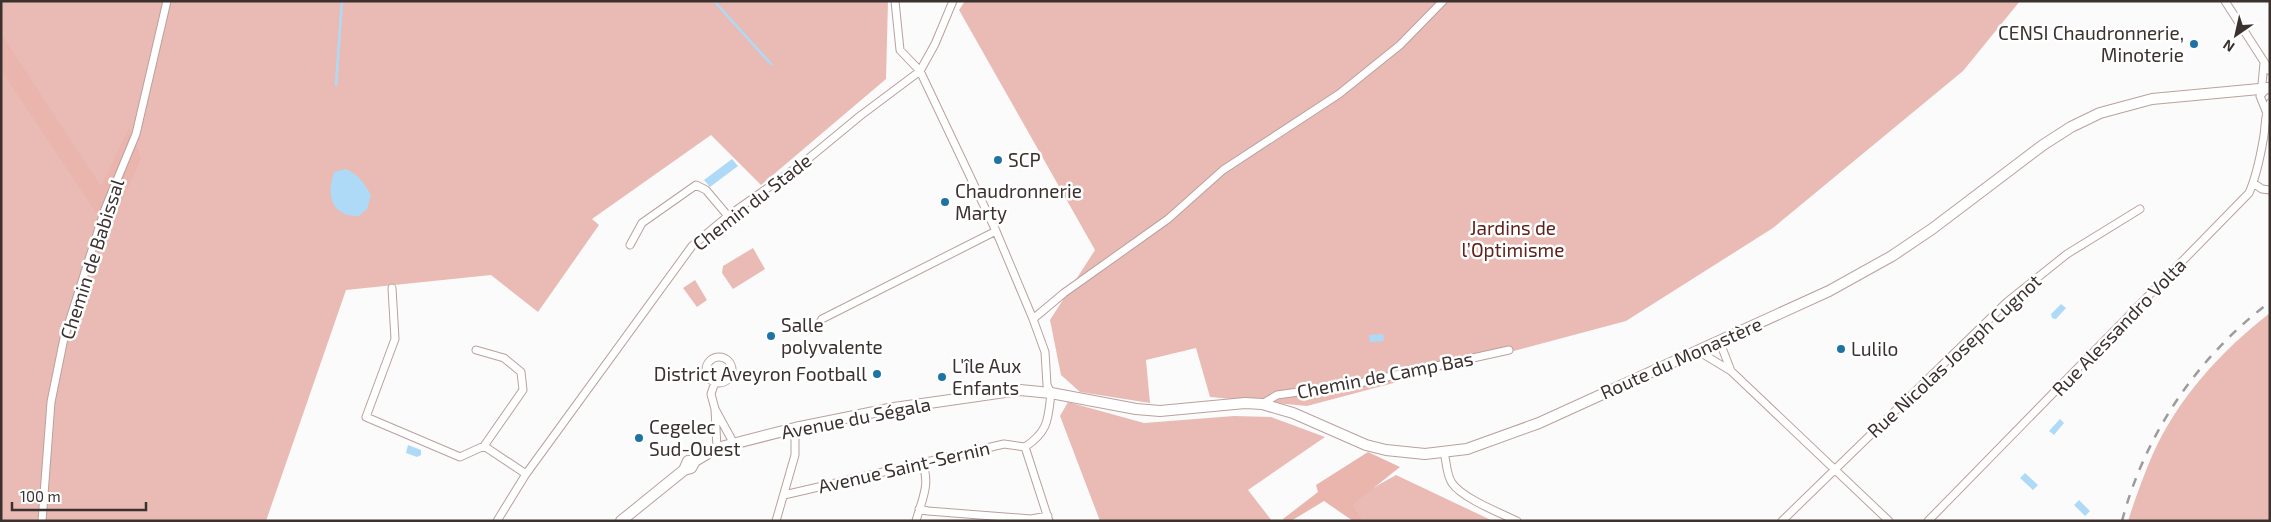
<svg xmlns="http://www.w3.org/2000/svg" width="2271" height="522" viewBox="0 0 2271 522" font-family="'Exo 2',sans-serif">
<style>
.green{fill:#e9bbb4}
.forest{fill:#e9b5ad}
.water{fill:#aedaf8}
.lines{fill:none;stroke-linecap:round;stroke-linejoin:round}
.stream{stroke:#aedaf8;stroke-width:2.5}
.street-casing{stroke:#baa19d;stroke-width:9}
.secondary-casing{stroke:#baa19d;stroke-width:12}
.street{stroke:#fff;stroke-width:7}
.secondary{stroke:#fff;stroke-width:10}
.rail{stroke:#a09b9b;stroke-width:2.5;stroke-dasharray:9 9;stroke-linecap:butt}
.poi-dot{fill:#1d74a4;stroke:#fff;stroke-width:2}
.labels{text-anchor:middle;stroke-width:5;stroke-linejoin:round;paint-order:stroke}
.poi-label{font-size:19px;fill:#3b312f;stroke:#fff;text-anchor:start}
.street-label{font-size:19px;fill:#3b312f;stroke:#fff}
.park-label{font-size:19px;fill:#5e2019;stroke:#fff}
</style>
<rect width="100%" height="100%" fill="#fbfbfb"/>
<path class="green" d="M1,1H888L886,79L761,185L711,135L592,219L599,225L538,312L491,275L346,290L266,521H1Z
M965,1H2020L1963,71L1773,228L1626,321L1307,406L1210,397L1196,348L1146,360L1150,403L1080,392L1061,375L1050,320L1095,250L959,10Z
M753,248L765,269L733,289L722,273L723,266Z
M695,280L707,300L697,307L683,288Z
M2270,313V521H2128C2135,499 2143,477 2152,456C2177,399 2221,351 2270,313Z
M1068,402L1144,423L1234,416L1271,417L1325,437L1248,490L1272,521H1100L1060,416Z
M1396,475L1493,521H1364L1343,505Z"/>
<path class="forest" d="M3,37L101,186L129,128L141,158L111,226L95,211L1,70V39Z
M1368,452L1400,467L1352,505L1363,521H1353L1324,501L1291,521H1284L1283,519L1318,492L1316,485Z"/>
<path class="water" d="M732,159L738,166L710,187L704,180Z
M346,169C359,175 364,183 371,195L367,209L359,216C331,216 326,196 334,172Z
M2061,304L2066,308L2056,319L2052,318L2051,314Z
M1383,334L1384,341L1370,342L1369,335Z
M2060,419L2064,423L2054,435L2049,431Z
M408,445L421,450V455L417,457L406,453Z
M2025,473L2038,485L2033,490L2020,478Z
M2079,500L2090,511L2085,516L2074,505Z"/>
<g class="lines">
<path class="stream" d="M714,1L771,64
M336,85L342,1"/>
<g class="street-casing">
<path id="street" d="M895,1L900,50L920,71L996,231L1033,319L1045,352L1047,385L1051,393C1048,419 1049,431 1025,447L1049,521
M2225,1L2270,71
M2264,63L2262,84L2269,89
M2266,111L2260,96L2268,87
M2253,183L2262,189L2270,190
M630,245L642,223L696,185L706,190L728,216
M392,288L395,339L366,417L460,457L484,446L526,474
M1033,319L1064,293L1168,219L1223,170L1339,94L1400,45L1443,1
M817,328L822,319L996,231
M1719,340L1731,371
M476,350L504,358L521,372L523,390L484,446
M1698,351L1731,371L1889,521
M706 370a13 13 0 1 1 26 0a13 13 0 1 1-26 0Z
M1262,404L1277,395L1355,384L1509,350
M715,409L711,394L715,382
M717,448L715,409L734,444
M1444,453C1447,463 1446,474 1452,483C1462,498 1500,513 1517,521
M784,495L1004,444L1025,447
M919,509L928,511L1031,519L1048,516
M42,521L51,402L64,338L105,209L136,134L167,1
M497,521L526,474L692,246L728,216L803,163L860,116L920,71L935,44L953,1
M776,521L795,455V428
M916,521C922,499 931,484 922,462
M1782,521L2007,302L2067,254L2140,209
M1928,521L2249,193C2256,177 2260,158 2263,141C2266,127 2264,115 2270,103"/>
</g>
<g class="secondary-casing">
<path id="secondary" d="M695,461L717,448L795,428L894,408L1020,390L1051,393L1136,409L1160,411L1245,403L1262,404L1293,413L1366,445L1386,450L1425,454L1467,449L1539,423L1829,291L1892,256L1932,229L2043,145L2071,127L2100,113L2152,99L2270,88
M621,521L684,470L691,468L695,461H688L684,470"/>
</g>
<use href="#street" class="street"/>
<use href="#secondary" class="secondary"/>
<path class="rail" d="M2122,521C2145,434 2198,356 2270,302"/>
</g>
<g class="poi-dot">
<circle cx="2194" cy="44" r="5"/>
<circle cx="998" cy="160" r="5"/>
<circle cx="945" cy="202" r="5"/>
<circle cx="771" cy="336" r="5"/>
<circle cx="1841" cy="349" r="5"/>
<circle cx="877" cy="374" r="5"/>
<circle cx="942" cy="377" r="5"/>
<circle cx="639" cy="438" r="5"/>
</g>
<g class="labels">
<g class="poi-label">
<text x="2184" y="40" text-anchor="end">CENSI Chaudronnerie,<tspan x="2184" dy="22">Minoterie</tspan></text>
<text x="1008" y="167">SCP</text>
<text x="955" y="198">Chaudronnerie<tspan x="955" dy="22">Marty</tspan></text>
<text x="781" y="332">Salle<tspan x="781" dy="22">polyvalente</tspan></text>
<text x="1851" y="356">Lulilo</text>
<text x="952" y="373">L'île Aux<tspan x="952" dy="22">Enfants</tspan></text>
<text x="867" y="381" text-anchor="end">District Aveyron Football</text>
<text x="649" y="434">Cegelec<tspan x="649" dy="22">Sud-Ouest</tspan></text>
</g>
<g class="street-label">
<text transform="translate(752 202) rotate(-38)" y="7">Chemin du Stade</text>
<text transform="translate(92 259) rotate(-72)" y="7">Chemin de Babissal</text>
<text transform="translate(2119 327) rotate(-46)" y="7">Rue Alessandro Volta</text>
<text transform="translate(1954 356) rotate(-43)" y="7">Rue Nicolas Joseph Cugnot</text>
<text transform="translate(1681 358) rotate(-24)" y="7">Route du Monastère</text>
<text transform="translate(1385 375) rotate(-11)" y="7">Chemin de Camp Bas</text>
<text transform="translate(856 418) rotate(-11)" y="7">Avenue du Ségala</text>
<text transform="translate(904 467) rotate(-13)" y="7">Avenue Saint-Sernin</text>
</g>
<g class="park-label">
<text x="1513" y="235">Jardins de<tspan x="1513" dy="22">l’Optimisme</tspan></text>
</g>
</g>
<rect width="2271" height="522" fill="none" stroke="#3b312f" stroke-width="5"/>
<g transform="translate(2236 35) rotate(214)" stroke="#ffffff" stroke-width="4" paint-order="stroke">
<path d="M0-4L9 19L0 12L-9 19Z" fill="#3b312f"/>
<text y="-8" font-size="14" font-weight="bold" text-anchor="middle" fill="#3b312f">N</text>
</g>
<path d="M12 502v8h134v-8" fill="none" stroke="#3b312f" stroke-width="2.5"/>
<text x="20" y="502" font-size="15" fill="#3b312f" stroke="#ffffff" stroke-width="4" paint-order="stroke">100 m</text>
</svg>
